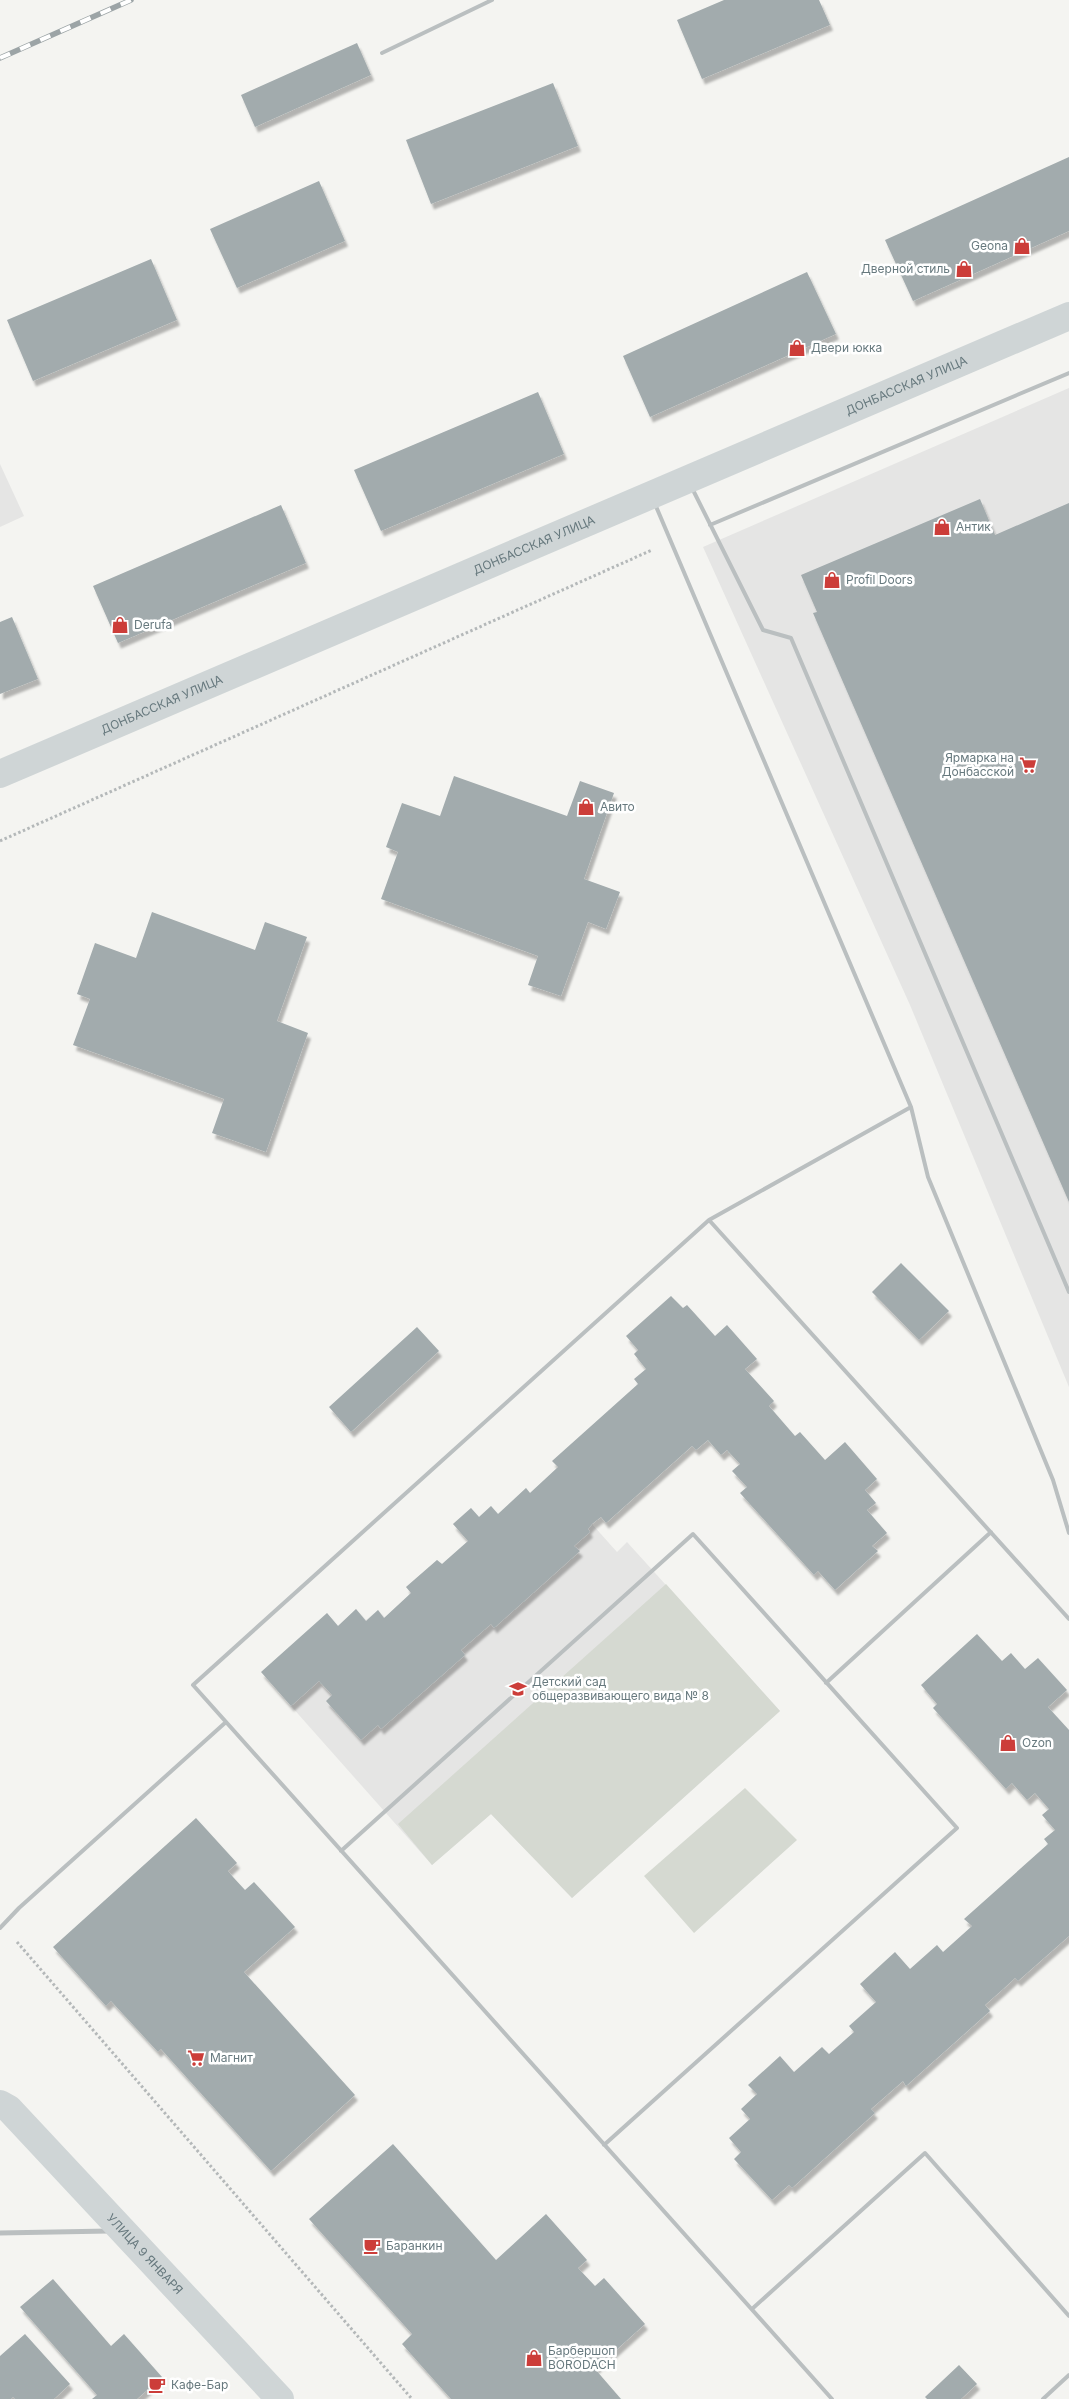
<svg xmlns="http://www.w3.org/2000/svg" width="1069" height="2399" viewBox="0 0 1069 2399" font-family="Inter,sans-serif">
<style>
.built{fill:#e5e5e4}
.green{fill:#d5d9d1}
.building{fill:#a2abad;filter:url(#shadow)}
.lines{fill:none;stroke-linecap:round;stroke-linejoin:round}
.path{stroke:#b4b8b9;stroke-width:3;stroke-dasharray:2.5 2.5;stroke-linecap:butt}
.lane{stroke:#babfc0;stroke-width:4}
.street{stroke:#babfc0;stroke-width:5}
.secondary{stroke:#cfd5d6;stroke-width:28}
.rail-casing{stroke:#9ca4a6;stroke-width:5.5}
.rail{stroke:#fff;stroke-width:4;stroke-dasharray:11;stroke-linecap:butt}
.labels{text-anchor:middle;stroke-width:5;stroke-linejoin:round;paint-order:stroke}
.poi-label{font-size:12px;fill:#67797e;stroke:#fff;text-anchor:start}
.street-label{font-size:12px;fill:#67797e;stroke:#fff}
</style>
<defs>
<filter id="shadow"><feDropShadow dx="3" dy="5.5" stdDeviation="1" flood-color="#0004"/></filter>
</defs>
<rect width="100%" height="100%" fill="#f4f4f1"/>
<path class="built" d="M1069,388V1387L910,1005L703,547Z
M0,464L24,516L0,527Z
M549,1476L617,1552L627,1542L780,1711L572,1898L491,1814L432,1865L291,1706L327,1613L338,1626L356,1609L366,1620L378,1610L385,1618L411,1593L406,1587L437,1560L442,1564L468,1541L453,1524L471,1508L479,1517L491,1506L498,1514L526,1488L530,1493Z"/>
<path class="green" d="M666,1584L780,1711L572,1898L491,1814L432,1865L398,1824Z
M745,1788L797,1840L694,1933L644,1876Z"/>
<path class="building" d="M724,0H819L830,25L702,79L677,20Z
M357,43L371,75L255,127L241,95Z
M553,83L578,146L431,204L406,140Z
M1069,157V231L913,301L885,240Z
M319,181L345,241L237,288L210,229Z
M151,259L177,320L33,381L7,320Z
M807,272L836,334L650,417L623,356Z
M538,392L564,454L381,531L354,470Z
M980,499L995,535L1069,503V1202L813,613L817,612L801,575Z
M281,505L306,563L118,643L93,586Z
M12,617L38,679L0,694V622Z
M454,776L567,816L580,781L614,793L584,879L620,892L606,929L588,922L561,996L528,985L538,956L381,899L398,852L386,847L402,803L440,816Z
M152,912L255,950L265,922L307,937L277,1021L308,1033L266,1152L212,1133L224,1099L73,1045L90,999L77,994L95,943L136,958Z
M901,1263L949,1311L919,1340L872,1292Z
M671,1296L683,1308L687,1305L715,1336L727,1325L757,1359L745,1369L774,1401L769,1406L795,1436L800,1432L825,1460L845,1442L877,1479L865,1490L876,1503L867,1510L887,1533L872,1546L878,1551L835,1590L818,1571L814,1575L740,1493L747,1487L732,1471L740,1464L727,1450L721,1455L708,1440L696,1450L692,1446L606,1523L601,1517L592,1524L588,1529L590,1532L574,1546L580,1551L494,1628L491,1624L461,1650L465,1655L381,1729L378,1725L361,1740L326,1701L332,1695L319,1681L291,1706L261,1672L327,1613L338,1626L356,1609L366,1621L378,1610L384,1618L411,1593L406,1587L437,1560L442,1564L468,1541L453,1524L471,1508L479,1517L491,1506L498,1514L526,1488L530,1493L558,1467L552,1461L638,1384L634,1379L646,1369L634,1354L638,1350L626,1336Z
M417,1327L439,1351L351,1432L329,1407Z
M977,1634L1002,1661L1011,1653L1025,1669L1038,1658L1067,1690L1048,1707L1069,1730V1936L1018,1981L1015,1978L1002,1990L985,2005L990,2011L906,2086L903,2081L871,2109L875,2113L792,2188L789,2185L772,2200L734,2159L741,2152L729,2138L750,2119L741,2109L757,2094L748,2085L780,2056L794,2072L822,2047L829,2054L854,2032L849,2026L876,2002L860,1984L895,1952L910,1969L937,1945L943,1952L972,1926L964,1919L1048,1844L1044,1839L1055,1830L1042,1815L1049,1809L1035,1793L1027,1800L1012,1783L1006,1789L933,1708L937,1704L921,1685Z
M196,1818L237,1863L228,1871L233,1877L245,1890L254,1882L295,1927L244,1972L355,2095L271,2171L161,2049L158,2052L111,2001L106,2006L53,1947Z
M393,2144L496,2260L546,2214L587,2260L578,2268L595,2286L604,2278L645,2324L595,2369L621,2399H451L402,2344L412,2334L309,2219Z
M53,2279L111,2346L124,2334L162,2377L137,2399H92L97,2395L20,2307Z
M25,2334L70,2384L54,2399H15L13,2397L11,2399H0V2356Z
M959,2365L977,2384L961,2399H927L925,2397Z"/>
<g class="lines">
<path class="path" d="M0,841L652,550
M17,1942L412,2399"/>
<path class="lane" d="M382,53L492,0
M692,488L763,630L791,638L1069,1292
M655,504L911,1107L928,1177L1053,1480L1069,1533
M710,525L1069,373
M709,1220L1069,1619
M826,1683L991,1532
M341,1851L693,1534L957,1828L604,2145
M0,1928L19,1908L226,1722
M752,2309L925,2153L1069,2316
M832,2399L193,1685L709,1220L911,1107
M1043,2399L1069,2375"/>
<path class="street" d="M0,2233L109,2231"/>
<g class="secondary">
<path id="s1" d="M0,774L1069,316"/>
<path id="s2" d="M0,2104L9,2109L280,2399"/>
</g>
<g class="rail-casing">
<path id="rail" d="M0,58L131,0"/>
</g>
<use href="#rail" class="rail"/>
</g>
<defs>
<g id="shop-bare" transform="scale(1.35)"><path d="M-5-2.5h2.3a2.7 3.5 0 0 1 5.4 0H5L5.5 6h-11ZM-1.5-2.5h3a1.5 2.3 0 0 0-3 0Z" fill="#cc3d39" stroke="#fff" stroke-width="2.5" paint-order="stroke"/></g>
<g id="supermarket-bare" transform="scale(1.35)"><path d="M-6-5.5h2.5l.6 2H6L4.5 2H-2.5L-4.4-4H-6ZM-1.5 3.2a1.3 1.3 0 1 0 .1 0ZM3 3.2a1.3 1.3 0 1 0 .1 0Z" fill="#cc3d39" stroke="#fff" stroke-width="2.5" paint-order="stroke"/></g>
<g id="school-bare" transform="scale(1.35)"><path d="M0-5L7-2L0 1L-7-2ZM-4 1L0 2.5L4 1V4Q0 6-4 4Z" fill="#cc3d39" stroke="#fff" stroke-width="2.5" paint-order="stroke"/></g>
<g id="cafe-bare" transform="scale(1.35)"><path d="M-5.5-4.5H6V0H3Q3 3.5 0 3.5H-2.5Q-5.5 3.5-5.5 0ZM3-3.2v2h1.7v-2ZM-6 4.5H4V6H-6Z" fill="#cc3d39" stroke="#fff" stroke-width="2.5" paint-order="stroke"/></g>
</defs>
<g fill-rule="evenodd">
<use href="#shop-bare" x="1022" y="246"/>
<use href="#shop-bare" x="964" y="269"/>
<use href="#shop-bare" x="797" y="348"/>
<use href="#shop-bare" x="942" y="527"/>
<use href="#shop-bare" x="832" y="580"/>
<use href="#shop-bare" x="120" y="625"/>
<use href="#supermarket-bare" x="1028" y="765"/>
<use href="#shop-bare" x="586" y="807"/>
<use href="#school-bare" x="518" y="1689"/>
<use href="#shop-bare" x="1008" y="1743"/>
<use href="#supermarket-bare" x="196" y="2058"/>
<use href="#cafe-bare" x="372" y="2246"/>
<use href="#shop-bare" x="534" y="2358"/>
<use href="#cafe-bare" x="157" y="2385"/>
</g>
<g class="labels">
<g class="poi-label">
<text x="1008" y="250" text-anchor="end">Geona</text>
<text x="950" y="273" text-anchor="end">Дверной стиль</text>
<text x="811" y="352">Двери юкка</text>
<text x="956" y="531">Антик</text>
<text x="846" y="584">Profil Doors</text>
<text x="134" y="629">Derufa</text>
<text x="1014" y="762" text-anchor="end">Ярмарка на<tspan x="1014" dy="14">Донбасской</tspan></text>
<text x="600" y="811">Авито</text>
<text x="532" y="1686">Детский сад<tspan x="532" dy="14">общеразвивающего вида № 8</tspan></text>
<text x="1022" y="1747">Ozon</text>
<text x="210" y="2062">Магнит</text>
<text x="386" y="2250">Баранкин</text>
<text x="548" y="2355">Барбершоп<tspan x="548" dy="14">BORODACH</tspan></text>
<text x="171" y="2389">Кафе-Бар</text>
</g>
<g class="street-label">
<text dy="4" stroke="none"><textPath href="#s1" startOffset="986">ДОНБАССКАЯ УЛИЦА</textPath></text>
<text dy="4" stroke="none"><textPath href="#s1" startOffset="581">ДОНБАССКАЯ УЛИЦА</textPath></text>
<text dy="4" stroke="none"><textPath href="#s1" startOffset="176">ДОНБАССКАЯ УЛИЦА</textPath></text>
<text dy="4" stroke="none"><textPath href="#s2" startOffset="209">УЛИЦА 9 ЯНВАРЯ</textPath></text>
</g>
</g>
</svg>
